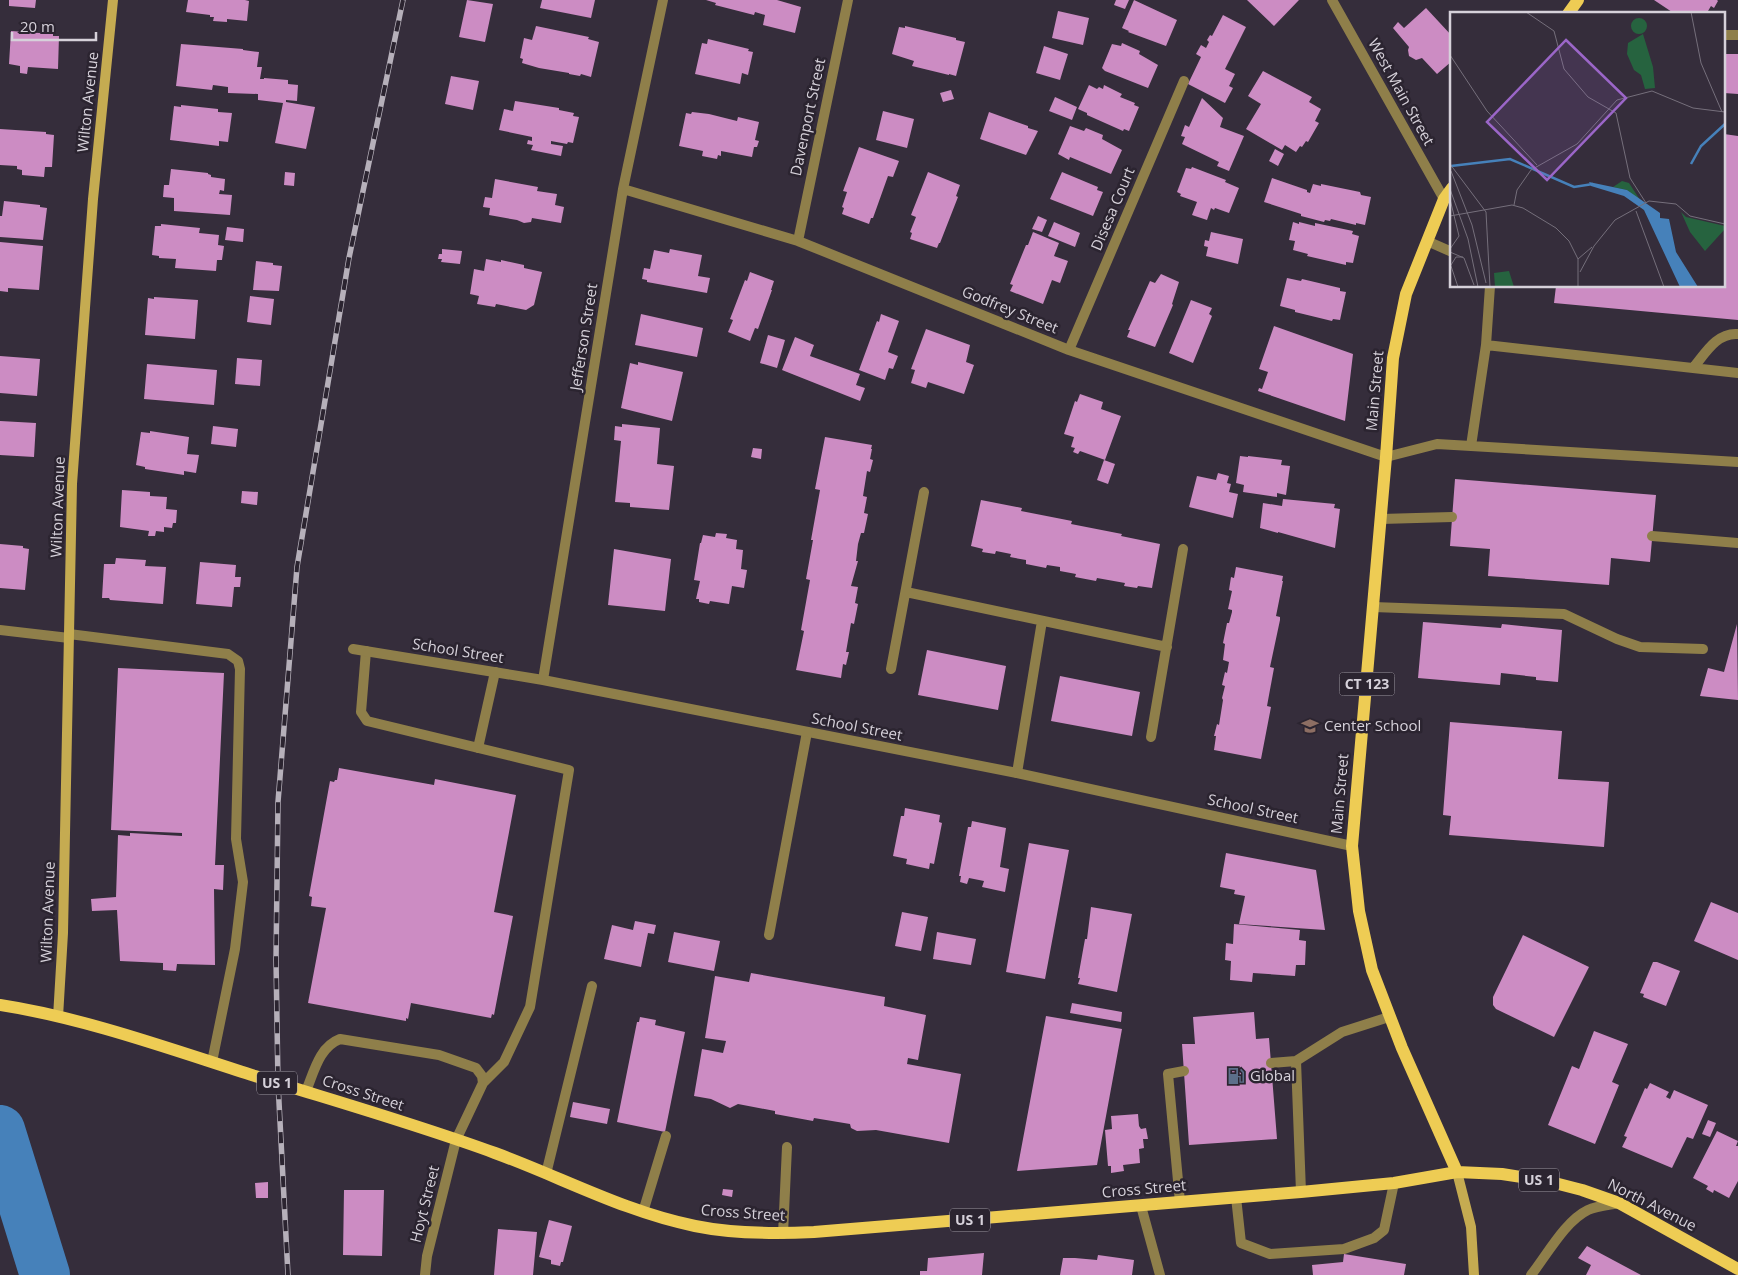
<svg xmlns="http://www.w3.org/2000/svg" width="1738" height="1275" viewBox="0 0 1738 1275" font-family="'Open Sans',sans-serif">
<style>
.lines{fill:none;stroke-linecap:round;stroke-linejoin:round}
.river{stroke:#4681ba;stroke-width:50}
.building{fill:#cc8cc3}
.service{stroke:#8f7f4a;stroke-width:10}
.minor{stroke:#8f7f4a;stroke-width:10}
.secondary{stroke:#c5ab51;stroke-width:10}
.primary{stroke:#eecc54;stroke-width:12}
.rail-casing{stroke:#b6b0ba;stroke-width:5.5}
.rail{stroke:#2b2430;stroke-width:4;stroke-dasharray:11;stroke-linecap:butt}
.labels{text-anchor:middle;stroke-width:5;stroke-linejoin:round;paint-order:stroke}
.shield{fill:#2b2430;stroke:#a39da7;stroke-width:1}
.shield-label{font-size:14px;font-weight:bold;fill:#d6d1da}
.street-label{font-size:15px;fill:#d6d1da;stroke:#2b2430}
.poi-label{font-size:15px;fill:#d6d1da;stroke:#2b2430;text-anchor:start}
.inset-river{fill:none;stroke:#4681ba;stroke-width:2.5}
.inset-road{fill:none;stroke:#756f7b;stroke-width:1}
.view{fill:#9b66c8;fill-opacity:0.15;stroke:#9b66c8;stroke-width:2.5}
.inset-edge{fill:none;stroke:#d6d1da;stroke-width:2.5}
</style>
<rect width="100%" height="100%" fill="#352d3b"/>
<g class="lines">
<path class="river" d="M0,1130L45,1275"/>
</g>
<path class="building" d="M9,0H36L35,8L9,6Z
M188,0H245L249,1L247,21L227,19V22L213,21L214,17H210V15L186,12Z
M467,0L493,4L485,42L459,37Z
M542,0H595L591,18L540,8Z
M706,0H777L801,7L795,33L763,25L765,15L755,12L754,15L715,5L716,3Z
M1116,0H1129L1125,9L1114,5Z
M1134,0L1177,20L1166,46L1128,32L1129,31L1122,28Z
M1247,0H1299L1274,26Z
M1654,0H1717L1718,1L1714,8L1711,6L1708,11L1711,13L1710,14H1675Z
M1426,8L1452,36V61L1437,74L1422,58L1416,60L1409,56L1408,50L1409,47L1393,28L1398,22L1404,28Z
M1058,11L1089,18L1083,45L1052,38Z
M1223,15L1246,27L1225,69L1235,74L1229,86L1233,88L1225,103L1188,84L1201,57L1196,54L1201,45L1206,48L1209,42L1207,40L1210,35L1212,36Z
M536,26L589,37L588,39L599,42L591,77L581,74L580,76L569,74V73L539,68L522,63L523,59L520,58L524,38L532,40Z
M905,26L956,38V40L965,42L956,76L949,74V75L912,66L914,61L892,54L899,27L905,28Z
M11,31L53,34V36H59L58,69L28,67L27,74L20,73V66L9,64Z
M708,39L749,49L748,51L753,52L748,75L742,73L740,84L695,74L702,43L707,44Z
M1122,43L1140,51L1139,54L1158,65L1148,88L1105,71L1102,68L1112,44L1121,46Z
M181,44L243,49V50L259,52L257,67H262L260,79H264V78L288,80V84L298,85L297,101L286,100V102L315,107L306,149L275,143L283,103L258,100V94L228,93V87L213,85L212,90L176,86Z
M1044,46L1068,54L1060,80L1036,73Z
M1724,54H1738V94L1724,93Z
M1263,71L1312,97L1309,102L1321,109L1315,121L1319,123L1308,142L1306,141L1302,147L1300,146L1296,152L1285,145L1282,150L1246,129L1261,104L1248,96Z
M451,76L479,81L473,110L445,104Z
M1089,85L1097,89L1099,87L1103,89L1104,85L1122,94L1120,97L1135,103L1134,105L1139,107L1129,131L1124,129L1123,131L1087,115V113L1078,109Z
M951,90L954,99L943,102L940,93Z
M1055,97L1077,107L1072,120L1049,111Z
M1202,98L1223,118L1220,127L1244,136L1229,171L1217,166L1219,162L1182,144L1185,137L1181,136L1185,125L1189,127Z
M515,101L559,108V110L574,113L573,116L579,117L573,143L568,142L567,144L551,141V144L563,146L561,156L531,150L533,145L527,144L528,140L532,141V137L499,130L504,109L513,111Z
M181,105L218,109V112L232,113L228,142L219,141V146L170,140L174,106L181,107Z
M883,111L914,119L907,148L876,140Z
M692,112L709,114L737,121L738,117L759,122L755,140L759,141L757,147H754L752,157L721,151V156L718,155L717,159L702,156L703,151L679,146L686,113L691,114Z
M989,112L1028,126V128L1038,131L1026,155L980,139Z
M1070,126L1084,131L1086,128L1103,135L1102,139L1122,150L1111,174L1070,157L1069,160L1058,154Z
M0,129L46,132V134L54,135L52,167H45L44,177L22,175V170L17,169V166L0,165Z
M1724,134L1738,136V320L1554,303L1556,286H1724Z
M859,147L899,161L893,177L888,176L873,218H871L869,224L842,214L844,208L842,207L847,192L843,191Z
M1275,149L1284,154L1278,166L1269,161Z
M1192,167L1226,180L1225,182L1239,188L1229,213L1215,208L1214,210L1211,208L1207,220L1192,215L1197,202L1180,196L1181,194L1177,192L1186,168L1191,169Z
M171,169L208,173V174L211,175V177L225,179L224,191L220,190L219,194L232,195L230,215L174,211V198L163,197L164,185H169Z
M285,172L295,173L294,186L284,185Z
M928,172L960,185L956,196L958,197L940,243H939L937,248L910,239L912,233L910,232L916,217L911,215Z
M1062,172L1098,187L1097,190L1103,192L1093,216L1050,199Z
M1272,178L1307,190V192L1310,193L1313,184L1321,186V184L1360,192L1361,195L1371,197L1365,225L1356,223V225L1331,219L1330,221L1325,220L1324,222L1301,216V214L1264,202Z
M495,179L538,187L537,191L557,194L555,205L564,207L561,223L532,218L531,222L524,223L517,220L489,215L490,208L483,207L485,197L492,198Z
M4,201L40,205V207L47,208L43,240L0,237V216H2Z
M1038,216L1047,220L1042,232L1032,229Z
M1054,222L1080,233L1075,247L1048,236Z
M1293,222L1299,224V222L1315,226V223L1353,231L1352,234L1359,236L1353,263L1346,262V265L1307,256L1308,254L1293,250L1295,241L1289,240Z
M161,224L200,228L199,233L219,235L218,245L224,246L222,260H217L216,271L175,268L176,259L159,258V256L152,255L155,226H161Z
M227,227L244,229L243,242L225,240Z
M1033,232L1059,243L1054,256L1068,261L1060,283L1052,280L1043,304L1010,291L1013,285L1010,284L1026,245H1028Z
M1211,232L1243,239L1238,264L1206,256L1208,247L1204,246L1205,240L1209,241Z
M0,242L43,246L39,290L8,288V292L0,291Z
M442,249L462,251L460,264L441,262L442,259H438L439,254H442Z
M670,249L702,255L698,276L710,278L707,293L647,282V280L642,279L644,268L650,269L654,250L669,253Z
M486,259L501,262V260L524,265V268L542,272L534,305L526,310L496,304L495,307L477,304L479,296L470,294L474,269L484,271Z
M256,261L273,263V265L282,266L279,291L253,290Z
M750,272L774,281L771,290H772L758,329L755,328L750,341L728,332L733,320L730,319L745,280L747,281Z
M1161,274L1179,282L1172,304L1173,305L1155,347L1127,337L1130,330H1128L1150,281L1155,283Z
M1287,278L1301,281L1302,279L1340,288V291L1346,292L1340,320L1333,319L1332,321L1295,312V310L1280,306Z
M250,296L274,299L271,325L247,322Z
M154,297L198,300L195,339L145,335L148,298L154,299Z
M1191,300L1212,308L1209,314L1212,316L1193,363L1169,353Z
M641,314L703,328L697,357L635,345Z
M881,314L899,321L888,352L898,356L893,369L889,368L885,380L859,370L877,321L879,322Z
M1274,326L1353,354L1345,421L1258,391L1259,388L1262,389L1268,372L1259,369Z
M926,329L970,345L966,362L974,365L964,394L928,382L926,388L911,383L915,370L911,369Z
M768,335L785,340L777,368L760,363Z
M795,337L814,345L810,356L860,374L856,385L865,388L860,401L782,370Z
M0,356L40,359L37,396L0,393Z
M237,358L262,360L260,386L235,384Z
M638,362L683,372L672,421L621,408L630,363L638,365Z
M147,364L217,370L214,405L144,399Z
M1080,394L1103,402L1101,409L1121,416L1105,460L1080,451L1078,454L1073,452L1075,448L1071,447L1074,437L1064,434L1075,401L1077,402Z
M0,421L36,423L34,457L0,455Z
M622,424L660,428L657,464L674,466L669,510L630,507V503L615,502L621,441L614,440L615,426L622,427Z
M213,426L238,429L236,447L211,444Z
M150,431L189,437L187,454L199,455L196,473L184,471V475L145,469V467L136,465L141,432L150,433Z
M825,437L872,445L871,449H872L870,459L873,460L870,472L867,471L863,496L867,497L864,513L868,514L864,533H861L858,544L856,561H858L851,586L858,587L855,603L858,604L854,624L851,623L846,652H849L846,665L843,664L841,678L796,670L804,631L801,630L810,580L806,579L813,540H811L820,490L815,489Z
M753,448L762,449L761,459L751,457Z
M1240,456L1248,457V456L1282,460L1281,465L1290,466L1286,495L1277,493V497L1243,492L1244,485L1236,483Z
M1104,460L1115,464L1108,484L1097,480Z
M1218,473L1229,476L1227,483L1231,484L1229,492L1238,494L1233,518L1189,507L1197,476L1216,480Z
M1455,479L1656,495L1650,562L1611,558L1609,585L1488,576L1490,549L1450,546Z
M122,490L150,492V496L167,497L166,509L177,510L176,523H173L172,528L164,527V532L156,531L155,536H148L149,531L120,527Z
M242,491L258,492L257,505L241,503Z
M1283,499L1335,504L1334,508L1340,509L1335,548L1278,532V533L1260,528L1263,503L1282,506Z
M981,500L1022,508L1021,511L1072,521L1071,524L1122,534L1121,536L1160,544L1152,588L1138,586L1137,588L1124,586L1125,583L1097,578L1096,581L1075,577L1076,574L1060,571V567L1047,565L1046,568L1026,564V560L1010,557L1011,554L996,551L995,554L982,552L983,549L971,546Z
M716,533L727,534L726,538L737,540L736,549L743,550L741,569L747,570L744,588L732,586L729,604L710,601L709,604L699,602V599H696L700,581L694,580L700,543H701L703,535L715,537Z
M0,544L23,546V548L29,549L25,590L0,588Z
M614,549L671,559L665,611L608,605Z
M116,558L146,560L145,566L166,567L163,604L110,600L109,598H102L104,564H115Z
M200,562L236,565L235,577H241L240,587H234L232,607L196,604Z
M1236,567L1283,576L1282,581H1283L1276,616L1280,617V620L1270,667L1274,668L1267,706L1271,707L1261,759L1214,750L1216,736H1214L1217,724L1219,725L1223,700L1222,698L1225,686L1222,685L1225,672L1227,673L1229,662L1223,660L1225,644L1223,643L1227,623H1229L1232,612V610L1228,609L1232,591L1229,590L1231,577L1234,578Z
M1423,622L1501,628L1502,624L1562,630L1558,682L1536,680V677L1501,673L1500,685L1418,678Z
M1737,624L1738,700L1700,696L1708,668L1724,672Z
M927,650L1006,666L998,710L918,695Z
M118,668L224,673L215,865H224L223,890L214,889L215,965L177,964L176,971L163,970V963L120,961L117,910L92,911L91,899L116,897L118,835L130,836V833L182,836V833L111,830Z
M1060,676L1140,692L1132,736L1051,721Z
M1450,722L1562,731L1558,779L1609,782L1604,847L1449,835L1451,816L1443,815Z
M339,768L434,785L435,779L516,795L494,912L513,916L494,1015L492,1014L491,1018L411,1003L408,1019L406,1018V1021L308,1003L326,908L311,906L312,897L309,896L330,781L334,782L335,780H337Z
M905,808L940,815L939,822L942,823L934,864L930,863L929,869L906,864L907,859L893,856L901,816H904Z
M972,821L1006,828L1000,867L1009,869L1005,892L982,887L984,881L969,878L967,884L960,882L961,876H959L968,827H971Z
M1029,843L1069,850L1045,979L1006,972Z
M1226,853L1316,870L1325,930L1239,924L1245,896L1234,894L1235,890L1220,887Z
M1711,902L1738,913V960L1694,941Z
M1091,907L1132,914L1117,992L1078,984L1080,978H1078L1085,939H1087Z
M902,912L928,917L921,951L895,946Z
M635,921L656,925L654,934L648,933L641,967L604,959L612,925L633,930Z
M1234,924L1300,930L1299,940L1306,941L1305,965H1296L1295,976L1253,973L1252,982L1230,980L1231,961L1225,960L1226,943L1233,944Z
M674,932L720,941L714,971L668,962Z
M937,932L976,939L971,965L933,959Z
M1523,935L1589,967L1554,1037L1496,1009L1493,1005V997Z
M1653,962H1657L1680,971L1666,1006L1643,997L1644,994L1640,993Z
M751,973L885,997L884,1006L926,1015L918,1060L908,1058L907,1064L961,1074L949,1143L876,1130L857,1131L851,1128L850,1124L814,1118L813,1121L775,1114V1111L738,1104L730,1108L711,1099L694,1096L702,1049L723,1053L726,1041L705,1038L715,976L749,982Z
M1072,1003L1122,1012L1121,1022L1070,1013Z
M1254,1012L1256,1039L1269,1038L1277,1139L1189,1145L1182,1044H1195L1193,1017Z
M1046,1016L1122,1029L1097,1165L1017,1171Z
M640,1017L656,1020L655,1025L685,1032L665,1132L617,1122L637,1022H639Z
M1594,1031L1628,1044L1612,1082L1619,1085L1595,1144L1548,1125L1572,1066L1579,1069Z
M1650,1083L1669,1092L1666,1097L1670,1099L1674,1090L1708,1105L1693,1139L1687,1137L1672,1168L1622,1147L1627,1137L1624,1136L1645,1088L1647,1089Z
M573,1102L610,1109L607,1124L570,1117Z
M1138,1114L1139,1126L1141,1129L1146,1128L1148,1139H1143L1144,1148L1139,1149L1140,1163L1123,1165L1124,1171L1111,1173V1166H1108L1105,1130L1112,1129L1111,1116Z
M1708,1120L1716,1123L1710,1137L1702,1134Z
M1717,1131L1738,1141L1736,1146H1738V1181L1729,1198L1714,1190L1713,1193L1706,1189L1708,1186L1693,1178Z
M268,1182V1198H256L255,1183Z
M723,1189L733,1190L732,1197L722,1195Z
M344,1190H384L382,1256L343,1255Z
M549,1220L572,1226L563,1262H561L560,1266L551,1264V1260L539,1257Z
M498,1229L537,1232L533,1275H494Z
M1587,1246L1598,1252L1641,1275H1586L1591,1265L1578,1258Z
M984,1253L982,1275H920V1271H927L928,1258Z
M1344,1254L1406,1264L1404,1275H1313L1312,1265L1343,1262Z
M1098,1255L1134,1260L1132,1275H1060L1063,1258H1075L1097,1260Z"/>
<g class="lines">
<path class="service" d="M1724,35H1738
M1427,241L1452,252
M1490,286L1486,345L1738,373
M1693,368C1705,354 1716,333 1737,334
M1471,446L1486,345
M1386,457L1437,444L1738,462
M1381,519L1452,517
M1652,536L1738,543
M906,592L1167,647
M1373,607L1564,614L1617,639L1640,647L1703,649
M0,630L69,638
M69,634L228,654L238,661L240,669L236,839L243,882L235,949L212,1062
M366,651L361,712L367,721L569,770L530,1007L504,1062L483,1083
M891,669L924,492
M1151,737L1183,549
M478,748L495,672
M1017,773L1042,621
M769,935L807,732
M1271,1063L1296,1061
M306,1091C314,1072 319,1047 340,1039L439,1055L476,1068L482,1076L483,1083L456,1140
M546,1174L592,986
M1301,1192L1296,1061L1342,1032L1389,1017
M1236,1197L1241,1243L1270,1254L1344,1249L1374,1238L1384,1230L1394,1183
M1180,1202L1168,1074L1184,1071
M1141,1206L1160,1275
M643,1212L666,1136
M783,1234L787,1147"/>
<path class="minor" d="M1332,0L1444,199
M623,189L798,241L1069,350L1386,457
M798,241L848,0
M1069,350L1184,81
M353,649L543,680L1017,773L1352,846
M543,680L623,189L663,0
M425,1275L427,1256L456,1140
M1531,1275C1547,1255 1565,1221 1588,1210C1597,1206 1609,1205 1619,1203"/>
<path class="secondary" d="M58,1017L63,933L72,484L93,199L113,0
M1457,1172L1471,1227L1474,1275"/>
<path class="primary" d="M1568,14L1578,0
M1452,188L1444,199L1406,294L1393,358L1386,457L1352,846L1359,911L1372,970L1402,1048L1457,1172
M0,1005C85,1018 173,1050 255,1076C335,1101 416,1124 495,1153C561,1177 625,1212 695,1226C734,1234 774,1234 814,1232L1301,1192L1394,1183L1457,1172L1502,1174L1547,1181L1582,1190L1619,1203L1738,1269"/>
<g class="rail-casing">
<path id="rail" d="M288,1275L278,1083L276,960L278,802L297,567L349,258L403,0"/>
</g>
<use href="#rail" class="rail"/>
</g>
<defs>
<g id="school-bare" transform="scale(1.35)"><path d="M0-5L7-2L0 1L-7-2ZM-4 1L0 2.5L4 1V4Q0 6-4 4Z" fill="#8d6e63" stroke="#2b2430" stroke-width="2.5" paint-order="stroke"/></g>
<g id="fuel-bare" transform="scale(1.35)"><path d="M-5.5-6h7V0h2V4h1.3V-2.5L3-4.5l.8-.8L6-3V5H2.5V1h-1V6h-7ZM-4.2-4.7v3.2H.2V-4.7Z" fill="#5c6f8a" stroke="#2b2430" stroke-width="2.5" paint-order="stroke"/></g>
</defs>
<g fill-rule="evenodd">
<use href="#school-bare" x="1310" y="726"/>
<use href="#fuel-bare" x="1236" y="1076"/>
</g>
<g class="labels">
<g class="shield">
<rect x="1339.5" y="672.5" width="55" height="23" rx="4"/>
<rect x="257" y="1071.5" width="40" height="23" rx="4"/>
<rect x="1519" y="1168.5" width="40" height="23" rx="4"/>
<rect x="950" y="1208.5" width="40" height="23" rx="4"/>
</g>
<g class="shield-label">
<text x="1367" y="689">CT 123</text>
<text x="277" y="1088">US 1</text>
<text x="1539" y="1185">US 1</text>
<text x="970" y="1225">US 1</text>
</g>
<g class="street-label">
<text transform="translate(1401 92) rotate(61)" y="5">West Main Street</text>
<text transform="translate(88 102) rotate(-84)" y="5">Wilton Avenue</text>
<text transform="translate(808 117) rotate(-78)" y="5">Davenport Street</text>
<text transform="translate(1113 209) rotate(-67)" y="5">Disesa Court</text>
<text transform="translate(1010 310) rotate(22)" y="5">Godfrey Street</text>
<text transform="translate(584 337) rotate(-81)" y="5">Jefferson Street</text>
<text transform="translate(1375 391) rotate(-85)" y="5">Main Street</text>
<text transform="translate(58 507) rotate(-88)" y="5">Wilton Avenue</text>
<text transform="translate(458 651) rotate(9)" y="5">School Street</text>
<text transform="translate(857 727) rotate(11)" y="5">School Street</text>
<text transform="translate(1340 794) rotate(-85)" y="5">Main Street</text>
<text transform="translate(1253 809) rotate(12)" y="5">School Street</text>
<text transform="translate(48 912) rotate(-88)" y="5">Wilton Avenue</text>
<text transform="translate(363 1093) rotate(18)" y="5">Cross Street</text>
<text transform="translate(1144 1189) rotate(-5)" y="5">Cross Street</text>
<text transform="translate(425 1204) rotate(-76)" y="5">Hoyt Street</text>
<text transform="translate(1652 1205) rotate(27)" y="5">North Avenue</text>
<text transform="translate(743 1213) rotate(4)" y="5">Cross Street</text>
</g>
<g class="poi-label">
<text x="1324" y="731">Center School</text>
<text x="1250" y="1081">Global</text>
</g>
</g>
<g transform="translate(1450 12)">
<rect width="275" height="275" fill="#352d3b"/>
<path d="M181 14a8 8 0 1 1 16 0a8 8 0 1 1-16 0ZM193,22L203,55L205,76L195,77L191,63L184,58L177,42L178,31ZM172,169L179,171L192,191L177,178L163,175ZM231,200L236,205L275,214V217L255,239L240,220ZM59,259L64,275H45L44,261Z" fill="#26633f"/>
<path d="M139,170L177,178L210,201V206L219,207L226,240L248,275H230L194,198L174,184L141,174Z" fill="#4681ba"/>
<path class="inset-river" d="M241,152L251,134L275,112M1,154L60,147L124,175L143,172"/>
<path class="inset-road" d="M76,0L104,19L114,57L138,85L166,101L180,166L196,191M241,0L251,51L272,100M0,43L37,99L87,153M0,152L36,200L40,275M1,159L22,213L36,271M0,177L18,227L28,275M0,187L9,224L0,237M64,193L67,178L81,158L127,132L167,88L202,79L243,96L275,100M186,199L214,275M0,204L62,193L73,196L106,216L119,229L128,247V275M0,240L14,246L24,273M128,247L142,235M0,251L8,275M1,253L6,245H13M130,260L144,234L165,208L199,189L226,192L240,204L275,212"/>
<path class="view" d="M116,28L176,86L97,168L37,110Z"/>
<rect width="275" height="275" class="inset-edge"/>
</g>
<path d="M12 32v8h84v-8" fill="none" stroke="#d6d1da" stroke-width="2.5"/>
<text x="20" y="32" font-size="15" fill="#d6d1da" stroke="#2b2430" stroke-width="4" paint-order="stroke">20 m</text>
</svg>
